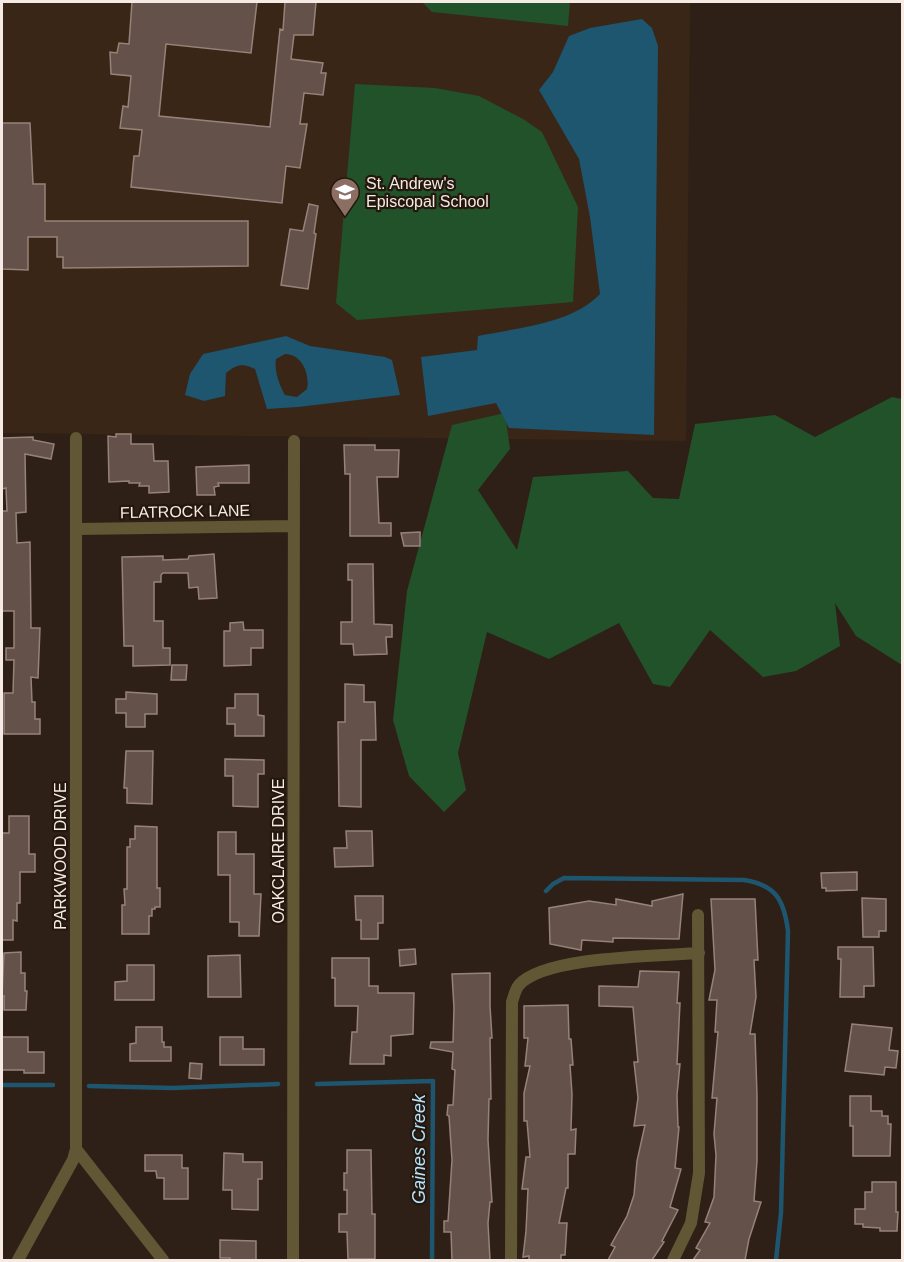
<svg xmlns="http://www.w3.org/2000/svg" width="904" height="1262" viewBox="0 0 904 1262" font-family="Arial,sans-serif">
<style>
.built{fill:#392617}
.green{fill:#22522a}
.water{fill:#1e556f;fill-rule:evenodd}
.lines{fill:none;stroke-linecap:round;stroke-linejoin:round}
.stream{stroke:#1e556f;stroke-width:4.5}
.building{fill:#64514a;stroke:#968279;stroke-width:1.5}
.minor{stroke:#625734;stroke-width:12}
.labels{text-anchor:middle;stroke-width:4.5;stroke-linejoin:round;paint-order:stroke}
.poi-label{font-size:16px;fill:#f5ebe4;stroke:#24170d;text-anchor:start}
.street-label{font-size:16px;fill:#f5ebe4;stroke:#24170d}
.water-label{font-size:18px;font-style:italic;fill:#b6e4fe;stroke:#24170d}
</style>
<rect width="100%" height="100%" fill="#2e2016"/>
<path class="built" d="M2,2H690L686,441L2,433Z"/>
<path class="green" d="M422,2H570L568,26L432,12Z
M355,84L435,88L479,96L523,119L542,132L578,207L573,302L357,320L336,303Z
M892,397L902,399V665L856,636L835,603L840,646L796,671L763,677L710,630L670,687L653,684L619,623L549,659L487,632L458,753L466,790L444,812L409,776L393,720L407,591L452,425L505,413L510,449L478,490L517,550L533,477L628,471L653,498L679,499L695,424L775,415L815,437Z"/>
<path class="water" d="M642,19L652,28L658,46L654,435L509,428L496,403L428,416L421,357L477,350L478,336C516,328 572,324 600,294L590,217L579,159L539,90L553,72L569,36L590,28Z
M286,336L310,346L385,357L392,360L400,395L298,407L267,409L255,369C243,363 237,364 226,373L225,396L204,401L185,395L190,374L203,354ZM285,354C302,354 310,374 307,389L297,397L285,395C279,384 274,371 276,359Z"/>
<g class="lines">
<path class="stream" d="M546,891L553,884L564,878L744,880C776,885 784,900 788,931L781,1213L776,1260
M317,1084L433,1081L432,1260
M2,1085H53
M89,1086L173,1088L278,1084"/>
</g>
<path class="building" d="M132,2H257L251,53L166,44L159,116L270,127L280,29L283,30L285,2H316L313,35H294L291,59L323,63L321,73H326L323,95L304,93L300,124H307L300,168L286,166L282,203L131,187L134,156H139L142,130L120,128L123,106L128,107L131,76L111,74L110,52L117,53L119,43L129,44Z
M2,123H30L33,184H45V221H248V266L63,268V257H57V237H28V270L2,269Z
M309,204L318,206L314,233L316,234L308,289L281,285L290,229L303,231Z
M116,434H131V444H153L154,461H168L169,492L149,493V486H139L140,483H129V481L109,482L108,436L116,437Z
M33,437V440L54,444L51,459L25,454L26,512L16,513L17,543L30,542L31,628H40L38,678L31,677L32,702H35V719H40V734H4V693H13L14,660H6V648H14V611H2V511H7L6,488L2,489V438Z
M344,445H375V450H399L398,477H377L379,523H391V536H350V474H345Z
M249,465V483H218L219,486L214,487L215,495H197L196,467Z
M420,532V546H404L401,533Z
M214,554L217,598L199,599L198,587L189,588L188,573H163L161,575V582H154V621H163V648H170V665L133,666V646H124L122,557L163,556V560L188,559L189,556Z
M348,564H373L374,624L392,625V637H386L387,654L354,655L353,644H341V622H352V580H348Z
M243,622L244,630H263V648H251V665L224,666V631H230V623Z
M172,665H187L186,680H171Z
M345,684L364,685V702H375L376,740H361V807L339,806L338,722H345Z
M126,692L157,694V714H145V727H126V713H116V699H126Z
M235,694H258V715L264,716V736H235V724H227V708H235Z
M126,751H153L152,804L127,803V788H124Z
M225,759L264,760V774H258V807L233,806V776H225Z
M9,816H29V854H35V872H20V903H17V921L13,920V940H2V833H9Z
M135,826L157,827V888H160V907H155V909H152V916H149V934H122V905H125L124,889H127V847H130V839H135Z
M346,831H372L373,866L335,867L334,848H347Z
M218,832H236V854H254V894H261L259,936H239V922H230V875H218Z
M857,872V890L826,891V888H822L821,873Z
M683,894L679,939L613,938V942L582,940L581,950L550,944L549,908L589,901L616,905V899L652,906V901Z
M355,896H383V923H378V939H361V920H356Z
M862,898L886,899V931H879V937H863Z
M711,899H755L758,960H754L756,997L750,1034H755L757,1095V1161L754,1201L761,1202L749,1239L745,1260H693L700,1250L696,1248L710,1223L705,1222L714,1197L716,1155L714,1134L717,1098H712L718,1032H715L717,1000H709L715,970Z
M838,947H873L874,986H864V997H840L841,959H838Z
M415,949L416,964L400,966L399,950Z
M21,952V973H25V991H27L26,1010H4V996H2L4,953Z
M240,955L241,997H208V956Z
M332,958H369V986H378V993H414L413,1034L391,1036V1056L384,1055V1064H350L352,1032H357L358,1006H335V978H332Z
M127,965H154V1000H115V982L127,981Z
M640,971L679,972L677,1003H680L677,1064H680L677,1095L678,1127H679L675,1168L681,1169L670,1207L678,1210L662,1241L664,1242L652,1260H608L615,1247L611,1245L627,1216L634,1195L637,1161L645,1125L634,1126L638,1098L634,1062H638L633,1007L599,1006V986L638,987Z
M490,973V1006L492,1038H490L491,1099H489L488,1140L492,1202H490L488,1223L490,1260H452L451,1232H444V1221H448L452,1160L449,1116L447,1115L448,1105H453L455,1070L452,1069L453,1052L430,1048L431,1042H453L454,1008L452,974Z
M568,1005L569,1039H571L573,1065H570L572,1094L571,1130L576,1129L575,1154H568V1188H566L559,1223H567L565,1255H561V1260H529V1256L523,1257L526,1231L528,1189H522L526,1157H530L527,1121H524V1093L530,1066H525L528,1038H524V1006Z
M852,1024L892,1028L889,1050L898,1051L896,1068L885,1067L884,1075L845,1071Z
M136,1027H162V1042H164V1047H171V1061H130V1044L136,1043Z
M2,1037H28V1052H44V1073H24V1070H2Z
M220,1037H243V1049H264V1065H220Z
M190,1063L202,1064L201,1079L189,1078Z
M850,1096H871V1111H882V1116H888V1124H891L890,1156H853V1126H850Z
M347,1150H371L372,1214H375V1259H348L347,1232H339V1214H347V1190H344V1173H347Z
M224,1153L243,1154V1162H262V1179H258V1210L232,1209V1190H223Z
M145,1155H182V1168H188V1199H164V1178H157L156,1171H145Z
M872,1182H896V1212H898L897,1231H880V1228L863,1227V1224H855V1209H865V1192H872Z
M220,1240L256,1241V1260H230V1258H220Z"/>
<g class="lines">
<path class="minor" d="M77,529L294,526
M76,1149L163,1260
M18,1260L73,1160L76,1149V438
M293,1260L294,441
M511,1260L512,1002C514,996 515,990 519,985C544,956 659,956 699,953
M673,1260L691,1223L699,1173L698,915"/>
</g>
<defs>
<g id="school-pin" transform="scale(1.5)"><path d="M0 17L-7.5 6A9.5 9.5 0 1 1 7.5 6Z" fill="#8d6e63" stroke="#24170d"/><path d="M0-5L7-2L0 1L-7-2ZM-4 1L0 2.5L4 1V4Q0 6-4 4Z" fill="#fff"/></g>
</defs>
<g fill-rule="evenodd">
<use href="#school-pin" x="345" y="192"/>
</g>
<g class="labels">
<g class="poi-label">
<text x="366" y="189">St. Andrew's<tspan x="366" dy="18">Episcopal School</tspan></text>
</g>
<g class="street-label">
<text transform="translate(185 511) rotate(-1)" y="6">FLATROCK LANE</text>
<text transform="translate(278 851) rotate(-90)" y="6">OAKCLAIRE DRIVE</text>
<text transform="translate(60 856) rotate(-90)" y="6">PARKWOOD DRIVE</text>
</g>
<g class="water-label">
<text transform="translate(419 1149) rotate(-90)" y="6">Gaines Creek</text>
</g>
</g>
<rect width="904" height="1262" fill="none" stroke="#f5ebe4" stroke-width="6"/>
</svg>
